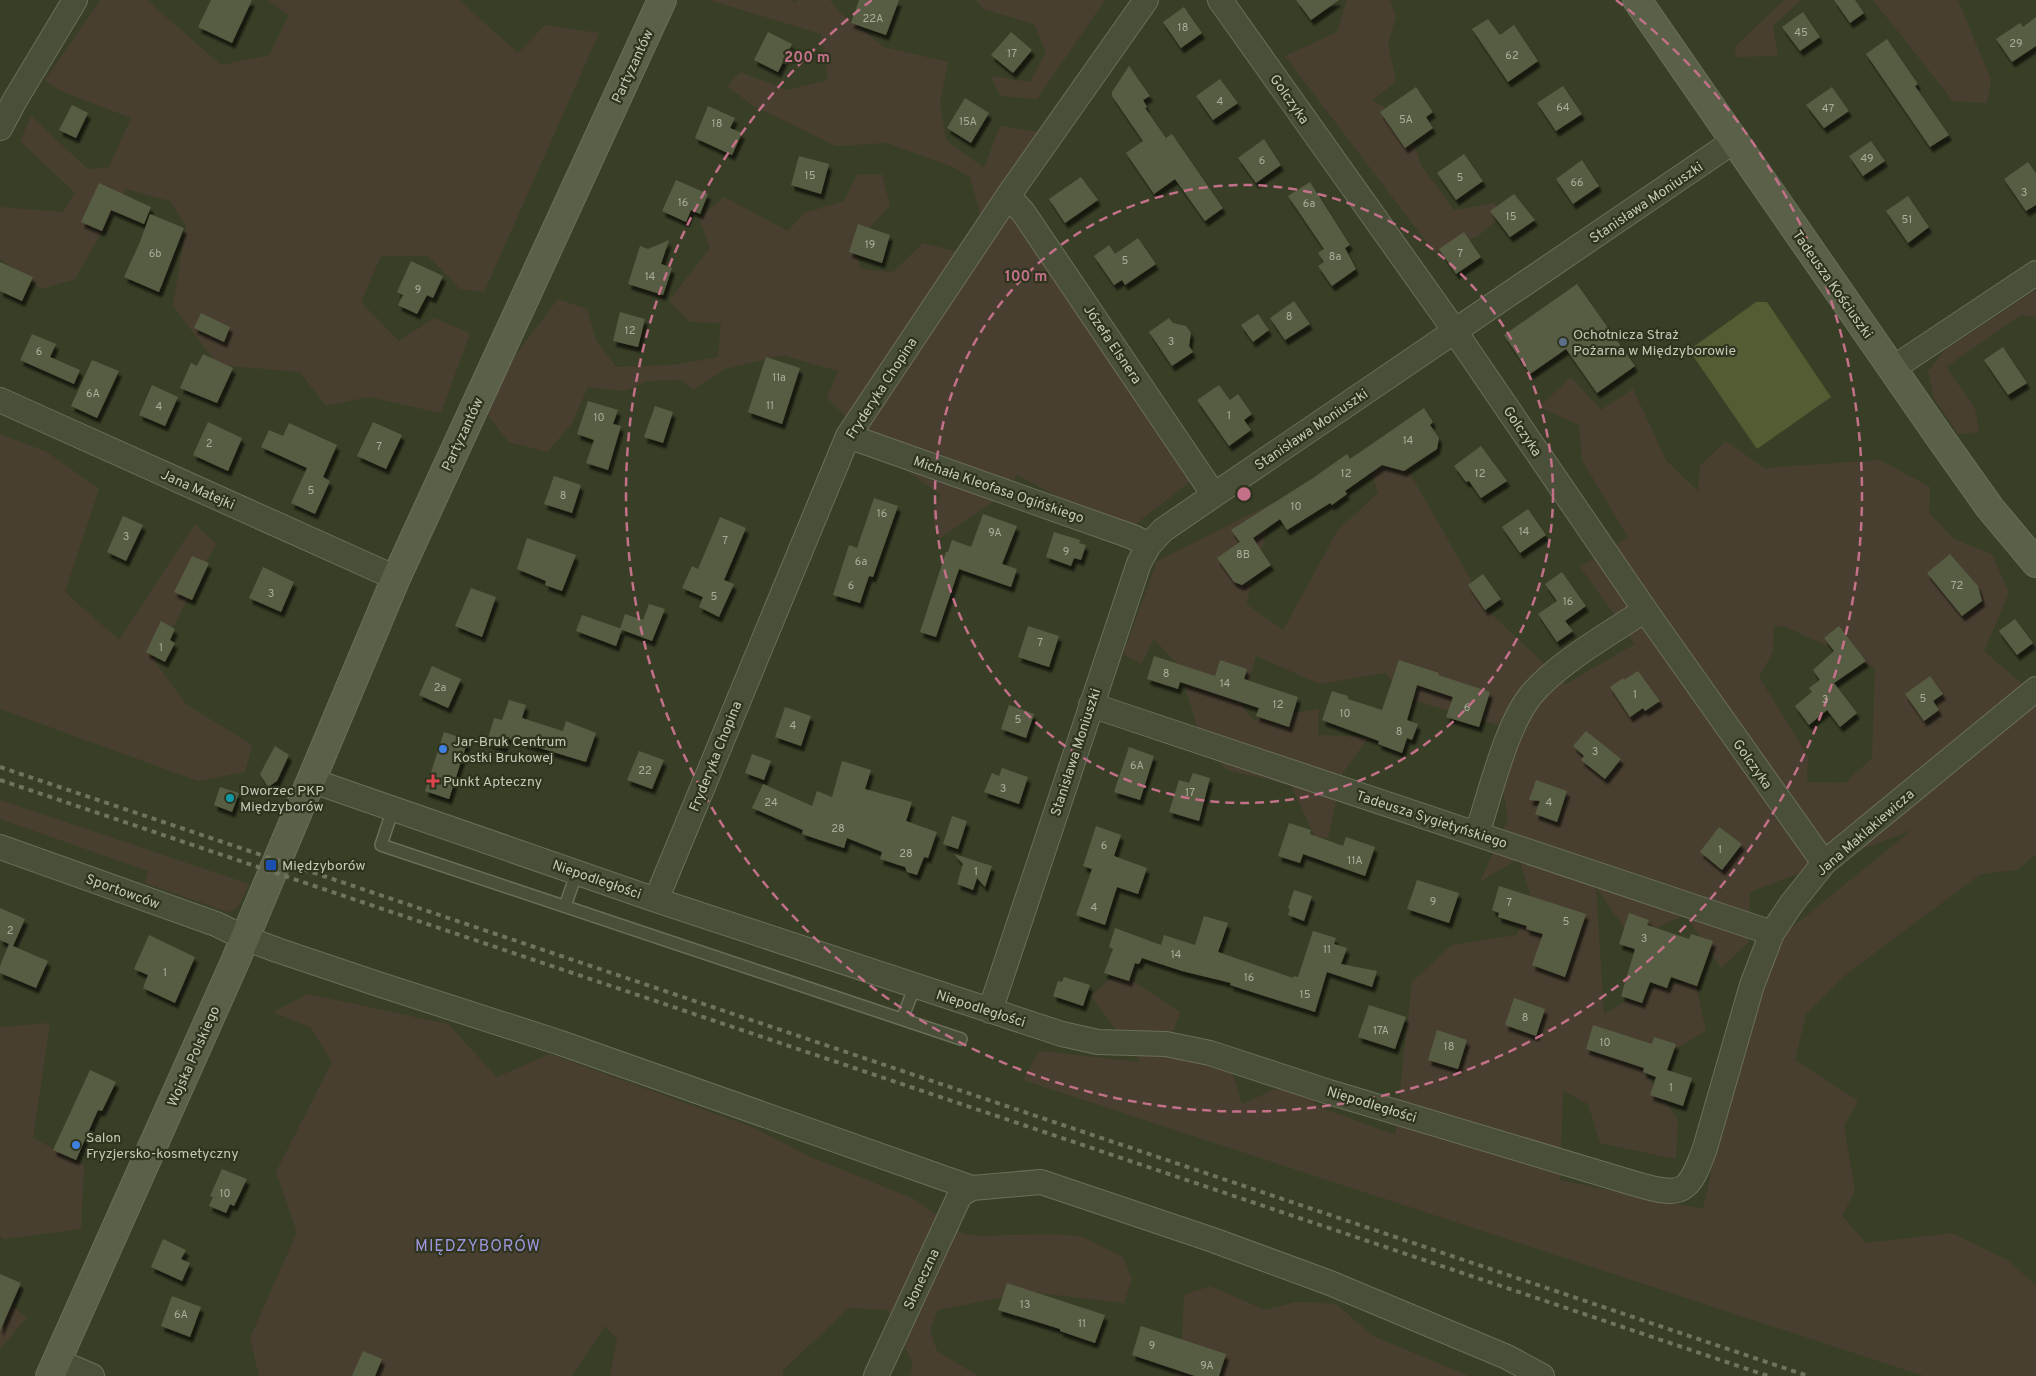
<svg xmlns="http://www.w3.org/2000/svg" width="2036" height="1376" viewBox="0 0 2036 1376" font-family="Overpass,sans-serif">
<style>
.green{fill:#493f30;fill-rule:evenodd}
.water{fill:#535c33}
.building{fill:#575d42;filter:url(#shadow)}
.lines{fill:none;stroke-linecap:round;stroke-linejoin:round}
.lane-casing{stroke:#6a6f5b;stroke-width:14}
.street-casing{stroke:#6a6f5b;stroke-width:26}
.secondary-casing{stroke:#6a6f5b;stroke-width:30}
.lane{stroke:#4a4f3a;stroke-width:11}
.street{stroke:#4a4f3a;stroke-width:24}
.secondary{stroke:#5a6148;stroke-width:28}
.rail{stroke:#6f755c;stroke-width:4;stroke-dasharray:5 5;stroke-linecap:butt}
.ring{fill:none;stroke:#c37089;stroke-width:2.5;stroke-dasharray:9 6}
.service-dot{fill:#5c6f8a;stroke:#2f341f;stroke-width:2}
.shop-dot{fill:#3f7fe0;stroke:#2f341f;stroke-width:2}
.health-dot{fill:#e0444e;stroke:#2f341f;stroke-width:2}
.culture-dot{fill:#0f9aa8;stroke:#2f341f;stroke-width:2}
.transit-dot{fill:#1a4fb4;stroke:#2f341f;stroke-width:2}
.labels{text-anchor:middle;stroke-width:4.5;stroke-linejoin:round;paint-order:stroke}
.number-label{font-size:11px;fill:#a9ae9a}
.street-label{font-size:14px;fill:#c4c9b7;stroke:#2f341f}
.poi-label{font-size:14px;fill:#c4c9b7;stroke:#2f341f;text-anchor:start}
.quarter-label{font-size:16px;letter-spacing:1px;fill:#9e97df;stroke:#2f341f}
.centre{fill:#c37089;stroke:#2f341f;stroke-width:2.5}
.ring-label{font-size:15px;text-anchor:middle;font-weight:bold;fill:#c37089;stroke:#2f341f;stroke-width:4.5;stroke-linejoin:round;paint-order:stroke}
</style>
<defs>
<filter id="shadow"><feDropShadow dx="3" dy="5.5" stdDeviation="1" flood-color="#0009"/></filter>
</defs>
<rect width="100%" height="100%" fill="#393f26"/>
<path class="green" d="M100,0H147L221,65L269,55L289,15L268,0H459L518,53L545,25L599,33L484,292L460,289L428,256H381L361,302L399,341L434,318L470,333L441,413L369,397L326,406L300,372L218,365L173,306L186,226L170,201L126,189L75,279L41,289L0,259V207L63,212L75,193L20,141L31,116L88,169L109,167L131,118L59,90L45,80Z
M709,0H791L795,3L798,0H830L838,11L884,47L948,62L940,103L946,140L984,168L1000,126L1047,133L1015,201L1197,476L1126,532L1017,475L1001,496L939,539L932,513L941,495L882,453L827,398L838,371L782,355L725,369L693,390L681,380L648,381L624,391L588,387L572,423L548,452L509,442L488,416L501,374L558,299L587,309L596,340L616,367L674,365L718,357L721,323L690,322L669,301L710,248L699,218L724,197L788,231L804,213L844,201L857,175L882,174L890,206L853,245L861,269L893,272L923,243L966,254L985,231L970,177L953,167L887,143L836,146L752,105L727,86L740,72L787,90L828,80L821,34Z
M976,0H1105L1037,99L1000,96L991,76L1030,82L1046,52L1034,24L983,9Z
M1347,0H1390L1396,16L1388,44L1396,82L1372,100L1407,120L1421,165L1454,210L1495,203L1498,219L1477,237L1434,252L1285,56L1337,32Z
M1784,0H1801L1773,26L1778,56L1735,57L1736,46Z
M1873,0H1958L1991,80L1987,103L1953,101Z
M2036,290V317L2021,315L1946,367L1975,408L1979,432L1958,434L1934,398L1928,371L1946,349Z
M1571,377L1601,410L1633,389L1666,460L1698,491L1700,466L1726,441L1764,468L1880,460L1930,487L1929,513L1954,539L1992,554L2009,593L1984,651L2036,696V854L2017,870L1981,874L1849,972L1806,1014L1795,1060L1858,1101L1844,1126L1855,1191L1842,1216L1866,1243L1952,1233L2007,1260L2036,1285V1376H1924L1023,1080L1039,1051L1140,1062L1091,996L1118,971L1180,1012L1167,1050L1230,1066L1242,1104L1294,1081L1319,1107L1395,1135L1412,982L1452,945L1517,935L1531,897L1519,858L1480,882L1508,819L1497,754L1501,726L1409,699L1385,673L1320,684L1256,656L1242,706L1254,720L1319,709L1318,735L1369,737L1342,774L1328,838L1315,837L1291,785L1227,770L1202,743L1179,666L1154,639L1141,664L1123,654L1157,561L1275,502L1246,604L1283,630L1338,530L1378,493L1366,454L1392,442L1489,612L1566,684L1635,644L1580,567L1628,537L1582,460L1579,425L1539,407ZM1774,626L1786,627L1875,668L1872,758L1845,783L1807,782L1808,756L1759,677L1773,652ZM1912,830L1776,940L1730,1084L1703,1209L1560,1180L1563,1091L1588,1104L1600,1143L1676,1159L1678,1120L1641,1068L1706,1031L1695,980L1643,991L1604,1014L1596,887L1632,939L1685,915L1721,968L1748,943L1750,892Z
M0,434L47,452L99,489L65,592L119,640L195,524L216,544L155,662L186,704L252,745L245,772L198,781L0,709Z
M0,800L249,884C244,894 240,911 228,912L145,883L148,871L0,819Z
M308,994L448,1024L497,1077L550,1054L752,1127L813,1158L914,1199L963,1234L980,1236L1046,1234L1081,1236L1123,1257L1132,1279L1124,1303L1029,1292L938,1310L930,1330L937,1351L978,1376H905L911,1375L912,1362L888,1310L849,1308L783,1370V1376H610L617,1339L605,1326L572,1376H259L250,1338L297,1232L276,1172L332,1062L310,1027L273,1012Z
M50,1023L33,1138L84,1165L81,1229L4,1239L0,1236V1027Z
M1210,1286L1265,1310L1296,1302L1336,1304L1373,1336L1469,1376H1175L1182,1346L1184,1295Z
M0,1298L27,1317L0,1349Z"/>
<path class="water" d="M1756,302H1767L1831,397L1757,449L1689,350Z"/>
<path class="building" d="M211,0H252L232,43L198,27Z
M859,0H899L886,35L851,23Z
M1296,0H1339L1311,20Z
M1834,0H1855L1864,13L1850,23Z
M1184,7L1202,33L1181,48L1163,22Z
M1803,12L1820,37L1800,51L1782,27Z
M2036,17V46L2012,62L1996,39L2020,23L2023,27Z
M1488,19L1500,35L1514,25L1538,61L1508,82L1472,29Z
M768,32L792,44L778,72L754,60Z
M1011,32L1032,50L1013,73L991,55Z
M1887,39L1918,84L1915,86L1949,135L1930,147L1866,54Z
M1129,66L1150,96L1143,100L1147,107L1145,108L1166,138L1172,134L1223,208L1205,221L1175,179L1154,194L1126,153L1143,141L1112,96V92Z
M1220,79L1238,103L1213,120L1196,96Z
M1563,86L1582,114L1556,131L1537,103Z
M1416,87L1433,112L1426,117L1433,128L1405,148L1380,112Z
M1832,87L1849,111L1824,128L1806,105Z
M965,98L989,113L971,143L947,128Z
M72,105L88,113L76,138L59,130Z
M708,106L735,118L730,128L742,133L732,155L695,138Z
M1264,139L1281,165L1256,183L1238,158Z
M1871,141L1885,161L1863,176L1849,156Z
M1464,154L1483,181L1456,200L1437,173Z
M799,156L829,164L821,194L791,185Z
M1582,160L1599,186L1573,204L1556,179Z
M2028,162L2036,173V205L2026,211L2004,179Z
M1081,177L1098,200L1065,223L1049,199Z
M676,180L708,194L700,214L691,210L686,222L662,211Z
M1310,182L1350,245L1345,248L1356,269L1332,286L1318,266L1324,262L1318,253L1324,249L1288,196Z
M99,183L151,207L144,224L111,210L102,231L81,222Z
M1514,194L1535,220L1510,237L1490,211Z
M1908,196L1929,227L1908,243L1886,211Z
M150,214L184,228L159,292L124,277L140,242Z
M858,224L890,235L882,263L849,252Z
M1464,232L1481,257L1456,274L1439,249Z
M1138,238L1156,264L1125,285L1122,280L1114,285L1094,256L1109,245L1115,254Z
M669,240L661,264L672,268L663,295L628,284L640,246L648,249Z
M411,261L443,276L433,298L427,295L417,314L398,305L403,295L397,292Z
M0,262L33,277L22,301L0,291Z
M1577,284L1635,366L1597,393L1566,349L1530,374L1504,335Z
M1294,301L1310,324L1285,340L1270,318Z
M620,312L645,319L638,347L613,341Z
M201,313L230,327L224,342L194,328Z
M1258,314L1269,330L1253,342L1241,325Z
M1169,318L1173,323L1186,326L1191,333L1189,346L1193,352L1172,366L1149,332Z
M32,334L56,344L50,357L80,370L74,384L20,360Z
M2003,347L2027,383L2008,395L1984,360Z
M203,354L233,368L217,403L180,388L191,363L197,366Z
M766,357L800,368L782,424L748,412Z
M92,360L119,371L97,418L71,406Z
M152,385L178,397L165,426L139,415Z
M1219,385L1230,400L1238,394L1252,414L1244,420L1251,430L1229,446L1197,400Z
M588,401L618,410L613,424L621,426L608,470L586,463L594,440L577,434Z
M655,406L673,412L663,443L644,437Z
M1424,408L1433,422L1430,425L1439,438L1437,449L1404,471L1382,465L1345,491L1347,494L1332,505L1330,503L1287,530L1280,519L1253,538L1271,565L1242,585L1234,582L1217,558L1240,542L1231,530L1313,478L1347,454L1350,459Z
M208,422L242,438L228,471L193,455Z
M373,422L402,435L386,469L357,456Z
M289,423L337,445L323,477L330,481L315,514L291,503L307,468L261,447L269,430L283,436Z
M1481,446L1507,481L1481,498L1469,481L1466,482L1454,466Z
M554,476L581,485L572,513L544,504Z
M874,498L898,506L873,577L869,576L860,603L833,595L849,545L857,548Z
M1528,509L1546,535L1520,553L1502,527Z
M983,514L1017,526L1002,564L1017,569L1011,587L959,569L936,637L920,632L946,552H948L952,540L971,547Z
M123,516L143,525L126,561L107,552Z
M720,517L746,528L724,580L734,584L719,617L699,607L703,597L682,588L692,566L698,569Z
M1054,532L1080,540L1079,543L1086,545L1081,560L1074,558L1071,566L1046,557Z
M527,538L576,555L562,591L545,585L546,581L517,569Z
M1950,554L1978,586L1982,601L1962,616L1927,573Z
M192,556L209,563L192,600L174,592Z
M263,567L294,582L281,612L249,598Z
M1562,572L1586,606L1565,621L1573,631L1557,642L1538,614L1557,601L1545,584Z
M1483,574L1501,599L1485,610L1468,585Z
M471,588L496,597L482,637L455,626Z
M649,604L665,609L652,641L620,629L625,614L643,620Z
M582,615L622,629L616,646L576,631Z
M2015,619L2033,643L2017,655L1999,631Z
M161,621L175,629L170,640L175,643L165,662L146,652Z
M1028,626L1059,636L1049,667L1018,657Z
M1839,626L1866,661L1834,683L1857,713L1840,727L1827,710L1809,725L1795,706L1812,692L1809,688L1820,680L1813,670L1834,651L1824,638Z
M1154,656L1215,676L1220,660L1247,669L1244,679L1298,697L1289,727L1256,716L1259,708L1180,682L1178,689L1147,679Z
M1399,660L1439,673L1438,675L1490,692L1479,727L1446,717L1453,697L1417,685L1407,720L1418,724L1412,740L1407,738L1402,753L1378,744L1379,741L1322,720L1332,691L1348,696V699L1382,710Z
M432,666L461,679L448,708L419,695Z
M1638,671L1660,701L1645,711L1643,708L1630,717L1610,687L1623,678L1624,680Z
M1930,676L1943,694L1933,701L1939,710L1924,721L1905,694Z
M509,700L526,705L522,718L563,731L566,721L596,733L586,762L507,738L504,748L487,742L494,718L502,720Z
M1009,705L1034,714L1026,738L1001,729Z
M785,707L811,716L801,746L775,737Z
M1586,731L1621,759L1605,779L1581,760L1584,756L1573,746Z
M444,732L468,740L449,799L425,791Z
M275,746L289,755L277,781L268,787L260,774Z
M1129,747L1154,756L1140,800L1114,792Z
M639,751L664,760L652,789L627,780Z
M752,754L771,761L764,780L745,773Z
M842,761L871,770L865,789L912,802L906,821L937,832L928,858L924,857L917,875L907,872L905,867L880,859L882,852L847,838L844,848L802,834L803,830L752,808L763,784L812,806L817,791L832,797Z
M1002,768L1028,777L1019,804L984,792L992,773L999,776Z
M1193,773L1210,778L1199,821L1169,812L1179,780L1189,783Z
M1536,780L1567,791L1557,822L1535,814L1540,801L1529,800Z
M220,787L239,793L232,812L214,805Z
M952,816L967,821L958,849L943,844Z
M1289,823L1311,830L1310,834L1343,846L1346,837L1375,847L1365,876L1303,854L1300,863L1278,856Z
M1096,826L1121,835L1114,856L1147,868L1138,894L1117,887L1105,925L1076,915L1092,869L1083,866Z
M1719,827L1742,844L1722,870L1700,852Z
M954,854L992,866L985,887L977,878L973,890L957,884L963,864Z
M1417,880L1459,893L1449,923L1407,909Z
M1499,886L1586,914L1565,977L1532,965L1543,934L1526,929L1527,926L1498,917L1499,913L1492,910Z
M1294,890L1312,896L1304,921L1288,915L1290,909L1288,908Z
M0,908L25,919L13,946L48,961L36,988L0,973V966L9,944L0,940Z
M1629,913L1649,920L1647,925L1689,939L1691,934L1713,941L1697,986L1671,977L1667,988L1650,982L1642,1003L1621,996L1635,949L1619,944Z
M1204,916L1228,923L1218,952L1293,978L1294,976L1298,977L1313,931L1336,938L1334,944L1347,948L1341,964L1377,971L1372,987L1327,972L1315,1012L1230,985L1231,983L1182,971L1142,958L1139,964L1135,963L1129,981L1104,973L1113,949L1109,947L1115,928L1161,945L1164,935L1195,945Z
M149,935L195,957L175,1003L143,988L148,975L134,969Z
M1064,977L1090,985L1083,1006L1053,996L1058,981L1062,982Z
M1514,998L1545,1009L1536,1036L1505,1025Z
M1369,1005L1406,1017L1395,1049L1358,1037Z
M1593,1025L1652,1044L1654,1037L1676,1044L1667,1070L1692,1078L1683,1106L1650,1095L1656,1077L1643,1072L1644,1068L1586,1049Z
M1437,1030L1467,1040L1458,1069L1428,1060Z
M90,1070L116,1082L102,1111L98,1110L76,1160L53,1150Z
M222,1169L247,1179L234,1206L230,1204L226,1213L209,1206L213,1197L210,1196Z
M163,1239L186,1250L181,1259L190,1263L182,1281L151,1267Z
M0,1274L21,1283L0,1331Z
M1007,1283L1105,1315L1095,1343L1060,1331V1329L998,1310Z
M172,1296L201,1307L190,1337L161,1326Z
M1141,1326L1226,1354L1219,1376H1195L1132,1355Z
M363,1351L382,1359L375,1376H352Z"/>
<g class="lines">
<g class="lane-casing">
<path id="lane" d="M393,809L381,845L961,1039
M565,906L577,872
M902,1019L915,986"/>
</g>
<g class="street-casing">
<path id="street" d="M1220,0L1443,314L1645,610L1824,863
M0,128L15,100L75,0
M1008,196L1023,212L1214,495
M1892,369L2036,273
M0,400L396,578
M848,436L1133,537L1149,545
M1091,705L1772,933
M310,780L656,900L1062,1034L1098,1042L1166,1044L1210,1053L1329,1092L1636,1184C1683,1198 1689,1193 1705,1148L1752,985L1772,933L1792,903L1824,863L2036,689
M1477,834C1490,794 1506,726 1531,695C1559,662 1609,634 1645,610
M0,847L216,924L245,938L277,950L378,984L558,1042L972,1188L1041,1182L1213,1240L1330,1283L1507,1357L1542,1376
M656,900L848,436L1008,196L1146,0
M990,1011L1139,563L1149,545L1163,530L1214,495L1734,141
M57,1361L92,1376
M876,1376L960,1195L972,1188"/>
</g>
<g class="secondary-casing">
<path id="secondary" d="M1637,0L1941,439L1990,508L2036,563
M50,1376L234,964L396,578L662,0"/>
</g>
<use href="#lane" class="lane"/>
<use href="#street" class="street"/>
<use href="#secondary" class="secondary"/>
<path class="rail" d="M0,767L1808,1376
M0,780L1768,1376"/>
</g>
<g class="ring">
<circle cx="1244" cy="494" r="309"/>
<path d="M1616 0A618 618 0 1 1 872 0"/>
</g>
<circle class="service-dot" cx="1563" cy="342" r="5"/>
<g class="shop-dot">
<circle cx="443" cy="749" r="5"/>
<circle cx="76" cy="1145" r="5"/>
</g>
<path class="health-dot" d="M430.5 773.5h5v5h5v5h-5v5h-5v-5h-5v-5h5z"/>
<circle class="culture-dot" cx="230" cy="798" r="5"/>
<rect class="transit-dot" x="265" y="859" width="12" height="12" rx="2.5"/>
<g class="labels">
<g class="number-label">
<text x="873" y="22">22A</text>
<text x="1183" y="31">18</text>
<text x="1801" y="36">45</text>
<text x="2016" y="47">29</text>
<text x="1012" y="57">17</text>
<text x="1512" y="59">62</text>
<text x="1220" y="105">4</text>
<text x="1563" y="111">64</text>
<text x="1828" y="112">47</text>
<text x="1406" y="123">5A</text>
<text x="968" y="125">15A</text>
<text x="717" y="127">18</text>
<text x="1867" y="162">49</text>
<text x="1262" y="164">6</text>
<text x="810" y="179">15</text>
<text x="1460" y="181">5</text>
<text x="1577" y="186">66</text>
<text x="2024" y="196">3</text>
<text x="683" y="206">16</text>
<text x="1309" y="207">6a</text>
<text x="1511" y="220">15</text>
<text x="1907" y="223">51</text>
<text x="870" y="248">19</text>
<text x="155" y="257">6b</text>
<text x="1460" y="257">7</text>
<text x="1335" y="260">8a</text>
<text x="1125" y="264">5</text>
<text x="650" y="280">14</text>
<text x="418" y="293">9</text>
<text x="1289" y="320">8</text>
<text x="630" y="334">12</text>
<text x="1171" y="345">3</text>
<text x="39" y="355">6</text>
<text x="779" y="381">11a</text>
<text x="93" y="397">6A</text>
<text x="770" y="409">11</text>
<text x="159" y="410">4</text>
<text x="1229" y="419">1</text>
<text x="599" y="421">10</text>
<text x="1408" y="444">14</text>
<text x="209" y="447">2</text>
<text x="379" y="450">7</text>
<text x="1346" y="477">12</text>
<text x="1480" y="477">12</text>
<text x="311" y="494">5</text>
<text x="563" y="499">8</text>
<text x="1296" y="510">10</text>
<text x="882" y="517">16</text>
<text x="1524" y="535">14</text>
<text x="995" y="536">9A</text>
<text x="126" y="540">3</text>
<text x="725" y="544">7</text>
<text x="1066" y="555">9</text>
<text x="1243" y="558">8B</text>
<text x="861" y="565">6a</text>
<text x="851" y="589">6</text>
<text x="1957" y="589">72</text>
<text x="271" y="597">3</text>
<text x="714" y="600">5</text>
<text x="1568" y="605">16</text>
<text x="1040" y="646">7</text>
<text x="161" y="651">1</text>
<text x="1166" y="677">8</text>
<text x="1225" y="687">14</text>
<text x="440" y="691">2a</text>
<text x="1635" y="698">1</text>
<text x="1923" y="702">5</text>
<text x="1825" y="703">3</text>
<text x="1278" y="708">12</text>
<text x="1467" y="711">6</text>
<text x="1345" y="717">10</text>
<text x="1018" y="723">5</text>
<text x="793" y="729">4</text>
<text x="1399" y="735">8</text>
<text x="1595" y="755">3</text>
<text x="1137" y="769">6A</text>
<text x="645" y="774">22</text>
<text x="1003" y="792">3</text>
<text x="1190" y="796">17</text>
<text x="771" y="806">24</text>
<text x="1549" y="806">4</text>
<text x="838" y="832">28</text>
<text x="1104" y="849">6</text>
<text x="1720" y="853">1</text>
<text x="906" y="857">28</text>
<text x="1355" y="864">11A</text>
<text x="976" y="875">1</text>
<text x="1433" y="905">9</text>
<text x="1509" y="906">7</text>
<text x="1094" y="911">4</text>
<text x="1566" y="925">5</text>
<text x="10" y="934">2</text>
<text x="1644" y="942">3</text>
<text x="1327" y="953">11</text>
<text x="1176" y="958">14</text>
<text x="165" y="976">1</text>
<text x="1249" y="981">16</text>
<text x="1305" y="998">15</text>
<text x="1525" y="1021">8</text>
<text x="1381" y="1034">17A</text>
<text x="1605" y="1046">10</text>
<text x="1449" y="1050">18</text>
<text x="1671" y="1091">1</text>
<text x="225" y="1197">10</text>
<text x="1025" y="1308">13</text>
<text x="181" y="1318">6A</text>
<text x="1082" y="1327">11</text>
<text x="1152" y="1349">9</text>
<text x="1207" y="1369">9A</text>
</g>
<g class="street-label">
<text transform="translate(632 66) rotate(-65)" y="5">Partyzantów</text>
<text transform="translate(1290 99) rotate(55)" y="5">Golczyka</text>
<text transform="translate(1646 202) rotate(-34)" y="5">Stanisława Moniuszki</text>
<text transform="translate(1833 284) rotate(55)" y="5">Tadeusza Kościuszki</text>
<text transform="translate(1113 344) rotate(56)" y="5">Józefa Elsnera</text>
<text transform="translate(881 388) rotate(-57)" y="5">Fryderyka Chopina</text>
<text transform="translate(1311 429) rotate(-34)" y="5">Stanisława Moniuszki</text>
<text transform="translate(1523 431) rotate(56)" y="5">Golczyka</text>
<text transform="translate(462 434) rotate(-65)" y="5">Partyzantów</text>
<text transform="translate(198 489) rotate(24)" y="5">Jana Matejki</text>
<text transform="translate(999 489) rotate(19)" y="5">Michała Kleofasa Ogińskiego</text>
<text transform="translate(1075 752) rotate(-72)" y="5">Stanisława Moniuszki</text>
<text transform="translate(715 756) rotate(-68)" y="5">Fryderyka Chopina</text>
<text transform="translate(1753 764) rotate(55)" y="5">Golczyka</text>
<text transform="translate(1432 819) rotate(18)" y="5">Tadeusza Sygietyńskiego</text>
<text transform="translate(1865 832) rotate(-41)" y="5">Jana Maklakiewicza</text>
<text transform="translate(597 879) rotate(19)" y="5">Niepodległości</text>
<text transform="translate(123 891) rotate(20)" y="5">Sportowców</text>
<text transform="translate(981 1008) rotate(18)" y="5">Niepodległości</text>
<text transform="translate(193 1056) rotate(-66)" y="5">Wojska Polskiego</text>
<text transform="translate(1372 1104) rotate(17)" y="5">Niepodległości</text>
<text transform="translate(921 1279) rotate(-65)" y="5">Słoneczna</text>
</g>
<g class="poi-label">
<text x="1573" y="339">Ochotnicza Straż<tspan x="1573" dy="16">Pożarna w Międzyborowie</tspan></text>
<text x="453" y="746">Jar-Bruk Centrum<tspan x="453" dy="16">Kostki Brukowej</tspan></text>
<text x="443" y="786">Punkt Apteczny</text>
<text x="240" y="795">Dworzec PKP<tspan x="240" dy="16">Międzyborów</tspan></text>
<text x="282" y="870">Międzyborów</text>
<text x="86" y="1142">Salon<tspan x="86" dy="16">Fryzjersko-kosmetyczny</tspan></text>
</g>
<g class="quarter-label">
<text x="478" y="1251">MIĘDZYBORÓW</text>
</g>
</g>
<circle cx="1244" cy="494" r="8" class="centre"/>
<g class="ring-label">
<text x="807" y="62">200 m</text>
<text x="1026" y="281">100 m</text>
</g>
</svg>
